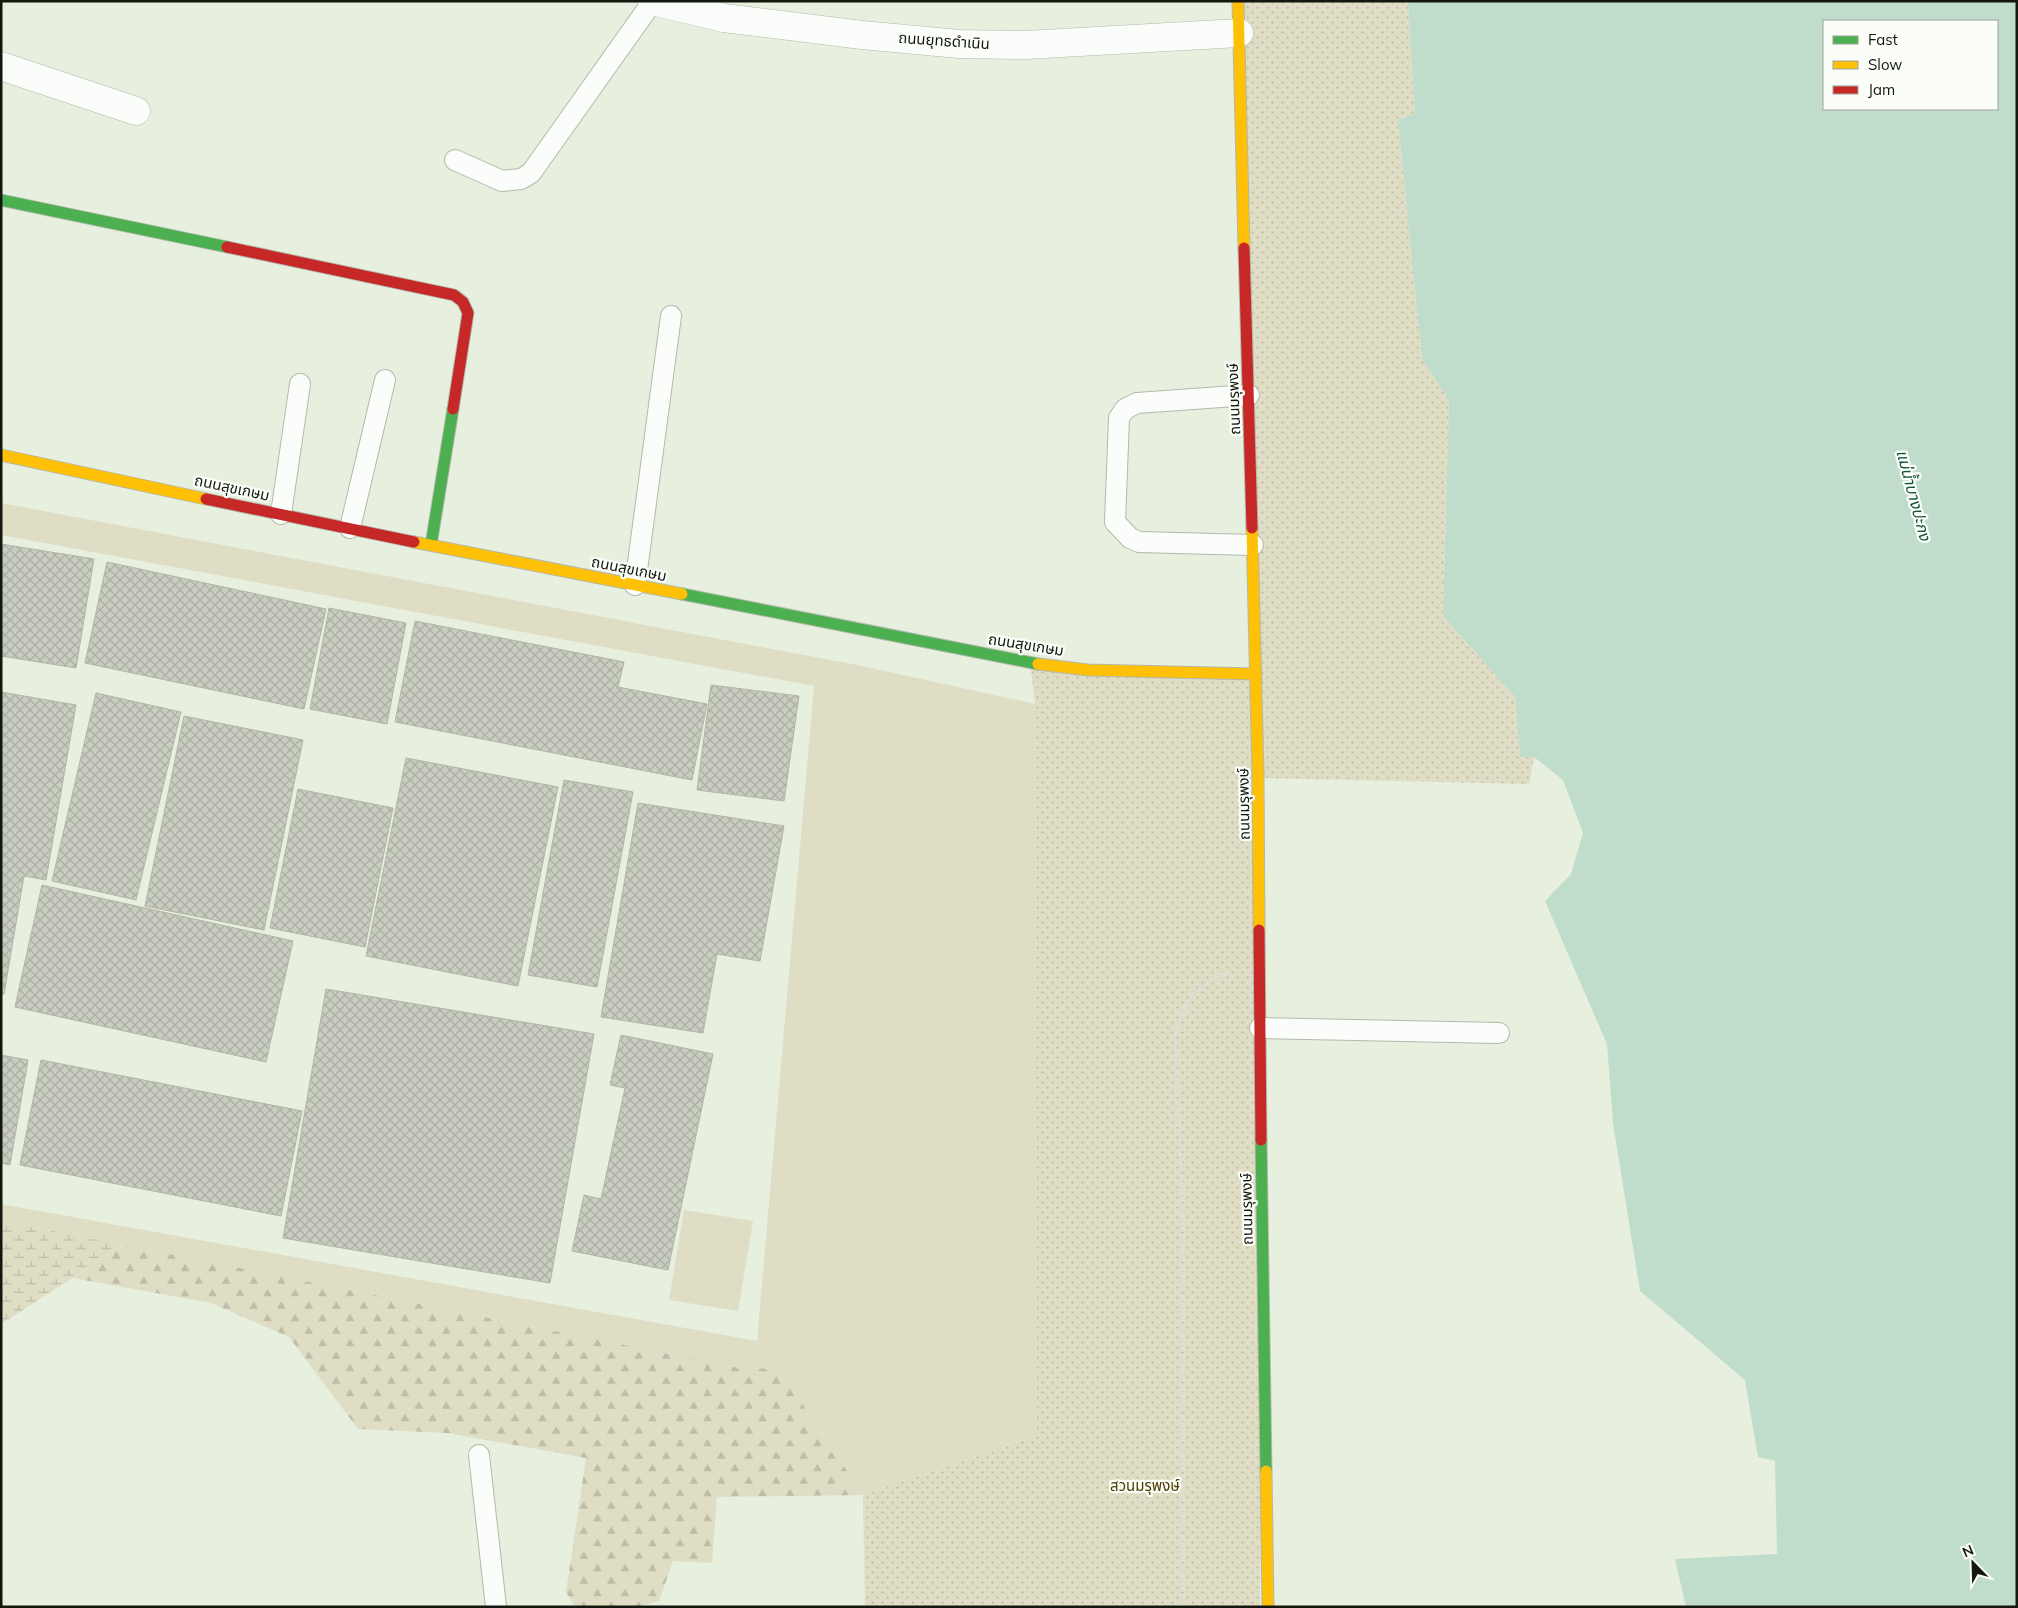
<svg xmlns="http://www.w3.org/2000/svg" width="2018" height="1608" viewBox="0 0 2018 1608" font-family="Mulish,'Noto Sans Thai',sans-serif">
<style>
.grass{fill:#e0ddc5}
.forest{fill:url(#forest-firs)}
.wetland{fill:url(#wetland-marsh)}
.park{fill:url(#park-dots)}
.water{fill:#c0ddcc;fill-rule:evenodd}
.building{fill:url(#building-cross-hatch);stroke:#b1b4a7}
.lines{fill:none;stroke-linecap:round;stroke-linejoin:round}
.lane-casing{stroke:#b3b9ac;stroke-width:22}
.street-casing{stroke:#b3b9ac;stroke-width:29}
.fast-casing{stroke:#b3b9ac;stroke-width:13}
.slow-casing{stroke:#b3b9ac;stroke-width:13}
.jam-casing{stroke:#b3b9ac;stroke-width:13}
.path{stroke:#dcdfd9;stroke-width:3;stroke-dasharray:5 2.5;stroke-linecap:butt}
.lane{stroke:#fbfdfa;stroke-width:20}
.street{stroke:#fbfdfa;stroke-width:28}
.fast{stroke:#4caf50;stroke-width:11}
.slow{stroke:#ffc107;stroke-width:11}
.jam{stroke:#c62828;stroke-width:11}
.labels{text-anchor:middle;stroke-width:4.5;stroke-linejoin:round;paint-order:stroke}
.street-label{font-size:15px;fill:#13180e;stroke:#fbfef8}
.park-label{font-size:15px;fill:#4d3b00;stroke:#fbfef8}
.water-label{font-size:16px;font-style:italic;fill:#12543e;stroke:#fbfef8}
</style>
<defs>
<pattern id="forest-firs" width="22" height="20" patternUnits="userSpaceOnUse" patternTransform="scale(1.25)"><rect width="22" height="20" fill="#e0ddc5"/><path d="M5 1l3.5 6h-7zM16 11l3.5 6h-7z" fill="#bfbda8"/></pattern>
<pattern id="wetland-marsh" width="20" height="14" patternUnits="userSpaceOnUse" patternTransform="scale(1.25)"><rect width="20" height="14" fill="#e0ddc5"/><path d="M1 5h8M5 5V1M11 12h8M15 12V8" fill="none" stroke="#bfbda8"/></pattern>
<pattern id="park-dots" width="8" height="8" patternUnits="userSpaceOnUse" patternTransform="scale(1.25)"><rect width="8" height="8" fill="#e0ddc5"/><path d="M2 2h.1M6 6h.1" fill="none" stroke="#bfbda8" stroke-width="1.8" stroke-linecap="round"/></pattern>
<pattern id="building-cross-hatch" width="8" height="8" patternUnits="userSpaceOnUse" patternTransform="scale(1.25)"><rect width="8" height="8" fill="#c9cdc0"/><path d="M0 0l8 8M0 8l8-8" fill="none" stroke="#acafa4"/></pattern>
</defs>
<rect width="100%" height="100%" fill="#e7efde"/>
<path class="grass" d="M1,503L862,666L1035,704L1037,1435L863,1495L779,1369L740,1368L1,1221V1204L757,1341L814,686L1,535Z
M684,1210L753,1221L738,1311L669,1300Z"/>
<path class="forest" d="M124,1245L740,1368L779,1369L863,1495L717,1497L712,1563L673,1561L659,1601L636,1607H575L566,1592L586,1458L448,1433L358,1429L289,1337L211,1303L73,1278Z"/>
<path class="wetland" d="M1,1221L124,1245L1,1324Z"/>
<path class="park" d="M1238,1H1407L1408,3L1415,115L1398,120L1422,359L1449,400L1443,616L1515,697L1520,757H1534L1529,784L1263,778L1260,1607H865L863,1495L1037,1435L1035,704L1031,670L1253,675Z"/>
<path class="water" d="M1407,1H2017V1607H1686L1675,1559L1777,1554L1775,1461L1758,1457L1745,1380L1640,1291L1613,1123L1607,1044L1545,901L1571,874L1583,833L1563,780L1534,757H1520L1515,697L1443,616L1449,400L1422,359L1398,120L1415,114L1408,3ZM1824,21H1997V109H1824Z"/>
<path class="building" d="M1,544L94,559L76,668L1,656Z
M107,562L326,609L304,709L85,663Z
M329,608L406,623L387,724L310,709Z
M415,621L624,662L618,687L707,704L692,780L395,722Z
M711,685L799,696L784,801L697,790Z
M1,692L76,705L46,880L24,876L4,994H1Z
M96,693L181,712L136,900L52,881Z
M184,716L303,740L264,930L145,906Z
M406,758L558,787L518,986L366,956Z
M564,780L633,792L597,987L528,975Z
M298,789L393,808L365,947L270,928Z
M638,803L784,826L760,961L717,954L703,1033L601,1017Z
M42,885L293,941L266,1062L15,1007Z
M326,989L594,1034L550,1283L283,1238Z
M621,1035L713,1054L668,1270L572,1251L584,1195L601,1199L625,1088L610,1085Z
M1,1055L28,1060L10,1165L1,1163Z
M41,1060L302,1111L281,1216L20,1165Z"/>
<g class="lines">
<g class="lane-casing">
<path id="lane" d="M455,160L502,181L521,179L531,173L653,1
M1249,395L1137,403L1125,409L1119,418L1115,522L1130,538L1139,542L1253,545
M281,514L300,384
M350,528L385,380
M635,585L671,316
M1260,1028L1499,1033
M479,1455L496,1607"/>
</g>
<g class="street-casing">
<path id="street" d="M652,1L724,18L862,35L959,44L1026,45L1239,33
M1,66L136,111"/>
</g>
<g class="fast-casing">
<path id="fast" d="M1,200L227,247
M431,545L453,409
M682,594L1038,664
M1261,1140L1266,1471"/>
</g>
<g class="slow-casing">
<path id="slow" d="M1238,1L1244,248
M1,455L206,499
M1252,528L1258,775L1259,930
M414,542L682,594
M1038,664L1088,670L1256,674
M1266,1471L1268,1607"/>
</g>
<g class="jam-casing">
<path id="jam" d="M227,247L454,295L463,302L468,313L453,409
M1244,248L1252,528
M206,499L414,542
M1259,930L1261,1140"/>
</g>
<path class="path" d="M1183,1607V1208L1175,1032L1192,994L1221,974H1228"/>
<use href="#lane" class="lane"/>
<use href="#street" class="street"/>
<use href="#fast" class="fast"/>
<use href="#slow" class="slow"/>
<use href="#jam" class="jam"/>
</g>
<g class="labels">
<g class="street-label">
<text transform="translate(944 41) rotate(4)" y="5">ถนนยุทธดำเนิน</text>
<text transform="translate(1234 399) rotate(-92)" y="5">ถนนมรุพงษ์</text>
<text transform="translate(232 488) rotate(12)" y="5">ถนนสุขเกษม</text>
<text transform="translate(629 569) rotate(11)" y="5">ถนนสุขเกษม</text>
<text transform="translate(1026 645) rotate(9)" y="5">ถนนสุขเกษม</text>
<text transform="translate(1244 804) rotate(-91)" y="5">ถนนมรุพงษ์</text>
<text transform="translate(1247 1209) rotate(-91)" y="5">ถนนมรุพงษ์</text>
</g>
<g class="park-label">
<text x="1145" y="1491">สวนมรุพงษ์</text>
</g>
<g class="water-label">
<text transform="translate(1914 495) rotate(75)" y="6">แม่น้ำบางปะกง</text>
</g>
</g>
<rect width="2018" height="1608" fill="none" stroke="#13180e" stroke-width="5"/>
<rect x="1823" y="20" width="175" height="90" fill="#fbfef8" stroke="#9ea29a"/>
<rect x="1833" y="36" width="25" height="8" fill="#4caf50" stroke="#9ea29a"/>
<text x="1868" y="45" font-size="15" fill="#13180e">Fast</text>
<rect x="1833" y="61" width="25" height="8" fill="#ffc107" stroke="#9ea29a"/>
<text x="1868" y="70" font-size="15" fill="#13180e">Slow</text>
<rect x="1833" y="86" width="25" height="8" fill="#c62828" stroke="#9ea29a"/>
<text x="1868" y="95" font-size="15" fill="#13180e">Jam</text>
<g transform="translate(1973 1563) rotate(337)" stroke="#fbfef8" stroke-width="4" paint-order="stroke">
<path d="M0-4L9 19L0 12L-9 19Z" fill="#13180e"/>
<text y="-8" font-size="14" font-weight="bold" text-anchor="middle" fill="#13180e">N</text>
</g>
</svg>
